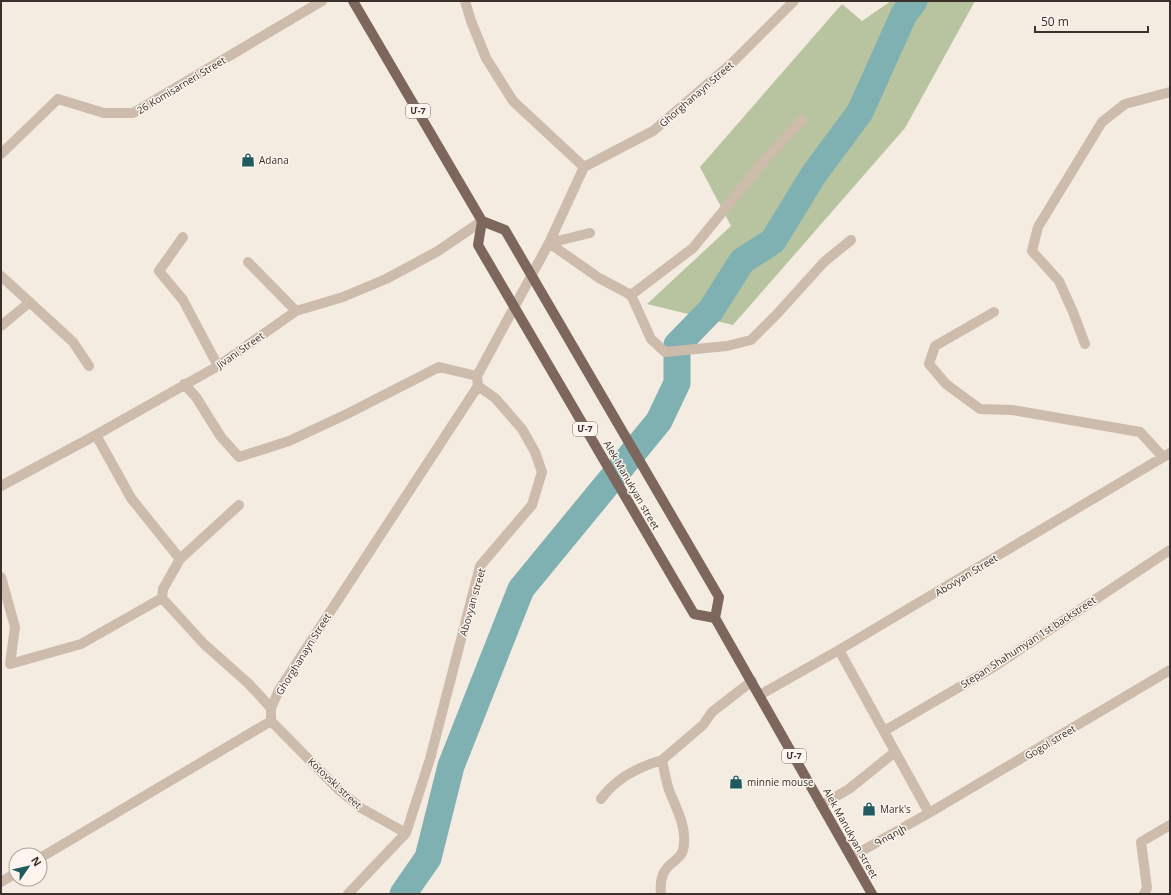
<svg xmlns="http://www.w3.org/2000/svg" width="1171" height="895" viewBox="0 0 1171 895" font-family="'Open Sans','Noto Sans Armenian',sans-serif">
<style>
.green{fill:#b8c4a0}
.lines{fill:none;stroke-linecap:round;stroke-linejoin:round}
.river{stroke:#7fb0b2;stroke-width:27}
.street{stroke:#cdbbac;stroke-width:10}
.primary{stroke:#7d675c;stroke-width:10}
.primary-bridge{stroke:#7d675c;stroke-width:10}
.labels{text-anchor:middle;stroke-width:3;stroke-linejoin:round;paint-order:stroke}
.shield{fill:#fbf5ee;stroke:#756b66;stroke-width:1}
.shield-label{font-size:9px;font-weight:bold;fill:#3b302b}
.street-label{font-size:10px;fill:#3b302b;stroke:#fbf5ee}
.poi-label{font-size:10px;fill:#3b302b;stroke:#fbf5ee;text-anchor:start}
</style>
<rect width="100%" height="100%" fill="#f4ebe1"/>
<path class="green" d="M891,1H975L905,128L733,325L647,304L731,226L700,167L842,4L862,21Z"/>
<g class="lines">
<path class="river" d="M403,894L428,858L451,766L521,589L659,421L677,383V345L711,310L742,261L773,241L814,174L860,112L904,14L914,1"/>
<path class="street" d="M1,154L58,99L104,113H133L322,1
M584,167L653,131L732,63L794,1
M590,233L549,243L599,278L631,295L693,248L768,156L802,120
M183,237L159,271L183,300L218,366
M248,262L296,311
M1,276L73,342L89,366
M631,295L651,339L665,352L727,346L751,340L777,314L824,262L851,240
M994,312L935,346L929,364L946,384L980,409L1012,410L1140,432L1163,457
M1,326L30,302
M1085,344L1073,312L1059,281L1032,251L1038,227L1102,122L1125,104L1170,92
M184,384L196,397L221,437L239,457L289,441L347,414L439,367L477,376
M96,435L131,498L180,559
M1,486L96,435L218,366L296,311L343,297L386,279L438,251L482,221
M239,505L180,559L163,589L162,598L204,644L249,684L271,708
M1,577L15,627L10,664L81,644L162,598
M839,650L929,813
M760,695L839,650L1170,453
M271,721L339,790L361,808L406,833
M884,731L992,668L1170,550
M601,799C616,778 638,767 662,760
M821,805L849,789L895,752
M851,857L929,813L1170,670
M40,858L271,721V708L279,690L478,386
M1,882L16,873
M348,894L406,833L430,759L480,566L532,505L542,472L535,452L522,429L495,398L478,386L477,376L549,243L584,167L513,101L486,58L471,21L465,1
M661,894C660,885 661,875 667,868C675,858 683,859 684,844C686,825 676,808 669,790C666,781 664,770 662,760L703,725L712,712L752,681
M1144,894L1147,888L1141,842L1170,825"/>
<path class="primary" d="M353,1L482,221
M715,618L872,894"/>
<path class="primary-bridge" d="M482,221L505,230L719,597L715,618L694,614L478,245Z"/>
</g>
<defs>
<g id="shop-bare" transform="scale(1.08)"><path d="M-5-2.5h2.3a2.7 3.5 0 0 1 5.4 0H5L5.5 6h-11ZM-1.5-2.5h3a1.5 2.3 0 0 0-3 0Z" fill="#1f5a5e" stroke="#fbf5ee" stroke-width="2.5" paint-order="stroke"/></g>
</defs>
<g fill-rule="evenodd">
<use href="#shop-bare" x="248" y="160"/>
<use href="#shop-bare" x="736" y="782"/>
<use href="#shop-bare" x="869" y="809"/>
</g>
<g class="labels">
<g class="shield">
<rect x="406" y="104" width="24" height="14" rx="3"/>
<rect x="573" y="422" width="24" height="14" rx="3"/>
<rect x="782" y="749" width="24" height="14" rx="3"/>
</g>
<g class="shield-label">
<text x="418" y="114">Մ-7</text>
<text x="585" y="432">Մ-7</text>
<text x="794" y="759">Մ-7</text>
</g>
<g class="street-label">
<text transform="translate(181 85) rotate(-31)" y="4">26 Komisarneri Street</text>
<text transform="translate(696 94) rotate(-41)" y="4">Ghorghanayn Street</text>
<text transform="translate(240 350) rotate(-35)" y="4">Jivani Street</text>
<text transform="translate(632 485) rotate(60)" y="4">Alek Manukyan street</text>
<text transform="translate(966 575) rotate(-31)" y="4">Abovyan Street</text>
<text transform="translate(472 602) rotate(-74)" y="4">Abovyan street</text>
<text transform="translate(1028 642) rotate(-33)" y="4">Stepan Shahumyan 1st backstreet</text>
<text transform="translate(303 654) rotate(-58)" y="4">Ghorghanayn Street</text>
<text transform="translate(1050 742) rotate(-31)" y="4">Gogol street</text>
<text transform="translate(335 783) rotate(43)" y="4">Kotovski street</text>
<text transform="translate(851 833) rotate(61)" y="4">Alek Manukyan street</text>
<text transform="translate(890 835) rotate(-29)" y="4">Գոգոլի</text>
</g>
<g class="poi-label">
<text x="259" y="164">Adana</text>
<text x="747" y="786">minnie mouse</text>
<text x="880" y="813">Mark's</text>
</g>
</g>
<rect width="1171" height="895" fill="none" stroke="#3b302b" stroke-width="4"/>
<g transform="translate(28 867) rotate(56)"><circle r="19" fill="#fbf5ee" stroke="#aea6a0"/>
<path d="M0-3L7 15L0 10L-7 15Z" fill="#1f5a5e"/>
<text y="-6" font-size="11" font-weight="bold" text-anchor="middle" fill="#3b302b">N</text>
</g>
<path d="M1035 26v6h113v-6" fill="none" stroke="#3b302b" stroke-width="2"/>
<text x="1041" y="26" font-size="12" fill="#3b302b" stroke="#fbf5ee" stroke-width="3" paint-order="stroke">50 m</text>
</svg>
